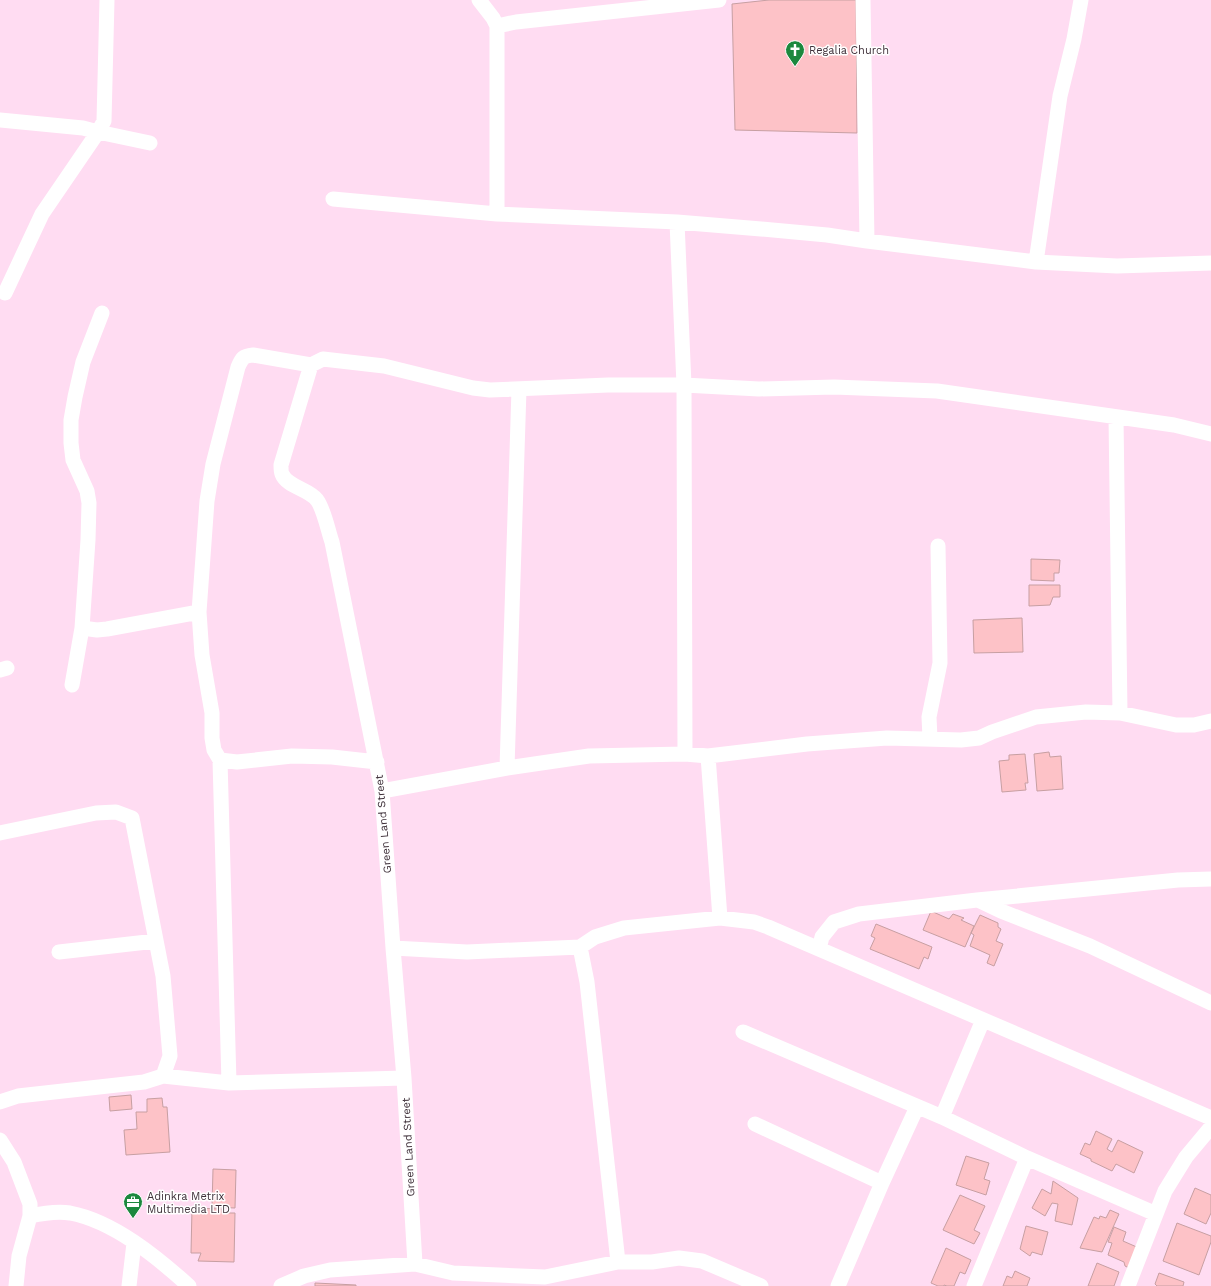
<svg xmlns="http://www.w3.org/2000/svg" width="1211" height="1286" viewBox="0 0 1211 1286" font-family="'Work Sans',sans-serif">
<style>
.building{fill:#fdc2c7;stroke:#c79fa2}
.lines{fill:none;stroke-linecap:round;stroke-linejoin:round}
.minor{stroke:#fff;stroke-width:15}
.labels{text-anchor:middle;stroke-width:3;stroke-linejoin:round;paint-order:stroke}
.poi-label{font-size:11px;fill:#40323b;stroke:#fff;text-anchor:start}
.street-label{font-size:11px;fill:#40323b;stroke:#fff}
</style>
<rect width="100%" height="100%" fill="#ffdcf2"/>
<path class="building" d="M769,0H856L857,133L735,130L732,4Z
M1031,559L1060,560L1059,573H1054V581L1031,580Z
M1029,585H1060V597H1053L1050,605L1029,606Z
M1022,618L1023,652L974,653L973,620Z
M1049,752L1050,757L1061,756L1063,789L1037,791L1034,754Z
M1025,754L1028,783H1025L1026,790L1002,792L999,761L1009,760V755Z
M931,911L949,919L953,914L964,918L961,920L974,926L965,947L923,930Z
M980,915L998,923V927L1001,929L996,941L1003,944L994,966L987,963L990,955L970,946L974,935L971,933Z
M876,924L932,947L928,959L924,957L919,969L870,949L875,938L871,936Z
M131,1095L132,1109L110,1111L109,1097Z
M162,1098L163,1107H167L170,1152L126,1155L124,1130L137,1129L136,1112H147V1099Z
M1096,1131L1112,1139L1107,1149L1112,1152L1118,1140L1143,1152L1134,1173L1116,1164L1112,1171L1091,1161V1159L1080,1154L1085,1143L1090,1145Z
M966,1156L989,1163L984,1179L990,1181L986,1195L956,1185Z
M213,1169L236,1170L235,1208L212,1207Z
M1053,1181L1078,1198L1072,1225L1055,1221L1058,1204L1052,1203L1045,1216L1032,1208L1042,1189L1051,1194Z
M1195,1188L1211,1195V1213L1206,1224L1184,1214Z
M960,1195L985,1206L974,1230L980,1233L974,1244L943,1230Z
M192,1208L222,1209V1213H235L234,1262L198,1261L201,1253H191Z
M1110,1210L1119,1214L1102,1252L1080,1248L1094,1217L1099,1219L1100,1216L1106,1218Z
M1177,1223L1211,1236V1242L1199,1275L1163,1261Z
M1026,1226L1048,1232L1042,1255L1032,1252L1030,1256L1020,1249Z
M1114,1227L1126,1232L1123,1241L1139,1248L1131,1269L1125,1266L1124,1262L1108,1255L1112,1243L1108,1242Z
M946,1248L971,1260L965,1274L960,1272L954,1286H947L944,1285V1286H938L931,1283Z
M1097,1263L1119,1272L1114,1286H1088Z
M1015,1271L1030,1278L1027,1286H1003L1007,1276L1012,1278Z
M1159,1273L1184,1282L1183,1286H1157L1155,1284Z
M315,1283L356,1285V1286H315Z"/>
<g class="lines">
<path class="minor" d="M479,0L493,18L497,26V214
M863,0L867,241
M497,26L516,22L719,0
M0,120L83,128L98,132L104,121L107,0
M333,199L497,214L677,222L761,229L827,235L867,241L1036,262L1117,266L1211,263
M677,222L684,385L685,754
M1036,262L1060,96L1074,39L1081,0
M5,293L42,214L98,132L150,143
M311,365L281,465C281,468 281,472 282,474C287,487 309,489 317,500C324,509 328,531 332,542L382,791L393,948L404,1078L415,1264
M1116,417L1120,713
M82,628L97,630L107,629L199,612
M0,670L7,668
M72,685L82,628L88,540L89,503L87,491L73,460L71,443V420L75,397L83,362L102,313
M930,738L929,717L940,663L938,546
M708,756L720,918
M220,760L237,762L292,756L332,757L377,762
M507,768L519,389
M382,791L507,768L589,756L685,754L708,756L807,744L887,738L961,740L979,738L992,732L1036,717L1086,712L1120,713L1176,725H1194L1211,721
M0,833L96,813L116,812L132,818L163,976L170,1056L163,1076
M978,900L1001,911L1090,946L1211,1003
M580,947L587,982L618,1262
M393,948L467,952L580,947L595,937L624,928L720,918L754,922L768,927L1211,1118
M819,949L822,937L834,922L859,914L977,900L1178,880L1211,879
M59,952L156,941
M743,1032L942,1117L1027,1158L1156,1214
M229,1083L220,760L214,750L212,738V713L202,655L199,612L207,501L213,464L238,367C242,358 243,356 253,355L311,365L323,359L384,366L473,388L490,390L608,385H684L759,389L834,387L937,391L1174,425L1211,434
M0,1102L18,1096L144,1082L163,1076L229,1083L404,1078
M942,1117L983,1020
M755,1124L882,1183
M0,1140L14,1162L30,1204V1216L19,1256L16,1286
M30,1216C44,1213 56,1211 70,1213C113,1221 157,1257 189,1286
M129,1286L134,1243
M281,1286L304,1276L330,1270L415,1264L453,1273L545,1277L618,1262H652L679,1258L702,1261L761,1286
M838,1286L882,1183L917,1107
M974,1286L1027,1158
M1128,1286L1165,1191L1186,1157L1211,1127"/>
</g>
<defs>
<g id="church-pin" transform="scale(1)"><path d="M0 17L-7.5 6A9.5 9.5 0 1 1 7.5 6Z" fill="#1c883e" stroke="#fff"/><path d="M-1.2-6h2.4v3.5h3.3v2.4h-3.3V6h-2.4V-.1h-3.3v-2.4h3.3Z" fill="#fff"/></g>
<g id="office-pin" transform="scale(1)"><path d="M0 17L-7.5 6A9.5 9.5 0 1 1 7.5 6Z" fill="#1c883e" stroke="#fff"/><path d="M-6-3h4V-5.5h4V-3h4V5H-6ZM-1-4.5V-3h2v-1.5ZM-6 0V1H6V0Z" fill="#fff"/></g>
</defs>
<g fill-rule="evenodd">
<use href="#church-pin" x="795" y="50"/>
<use href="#office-pin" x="133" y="1202"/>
</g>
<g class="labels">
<g class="poi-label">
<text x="809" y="54">Regalia Church</text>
<text x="147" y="1200">Adinkra Metrix<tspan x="147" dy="13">Multimedia LTD</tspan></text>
</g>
<g class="street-label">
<text transform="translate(383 824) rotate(-95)" y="4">Green Land Street</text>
<text transform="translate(408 1147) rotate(-93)" y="4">Green Land Street</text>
</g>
</g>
</svg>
